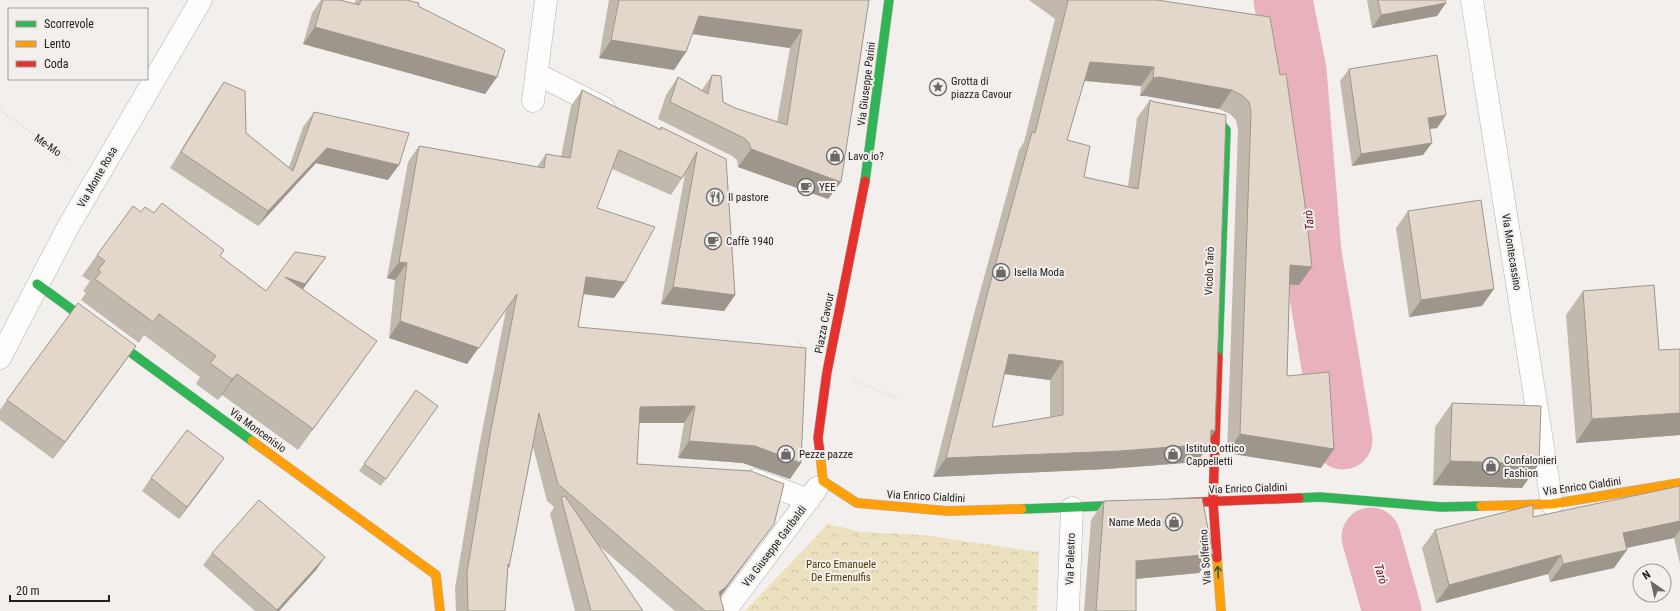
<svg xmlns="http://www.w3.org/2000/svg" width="1680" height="611" viewBox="0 0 1680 611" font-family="'Roboto Condensed',sans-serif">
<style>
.park{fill:url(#park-crowns)}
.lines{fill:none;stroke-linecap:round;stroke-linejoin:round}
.river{stroke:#e9b1bb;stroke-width:59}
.street-casing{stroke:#b2b0af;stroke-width:23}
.fast-casing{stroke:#b2b0af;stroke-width:10}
.slow-casing{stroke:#b2b0af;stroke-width:10}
.jam-casing{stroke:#b2b0af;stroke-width:10}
.path{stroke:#d8d8d8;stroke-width:2.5;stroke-dasharray:1 3;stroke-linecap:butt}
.street{stroke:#fdfdfc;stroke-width:22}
.fast{stroke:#30b455;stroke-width:9}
.slow{stroke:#ff9f0a;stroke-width:9}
.jam{stroke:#e5322d;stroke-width:9}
.wall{fill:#c2b9ae;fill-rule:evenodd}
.shaded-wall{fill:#9e968d}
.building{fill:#e2d7ca;stroke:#9e968d;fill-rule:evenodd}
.oneway{stroke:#286338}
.labels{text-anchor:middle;stroke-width:4;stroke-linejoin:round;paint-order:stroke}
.poi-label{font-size:11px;fill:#222120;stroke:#f3efec;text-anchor:start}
.street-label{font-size:11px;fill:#222120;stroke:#f3efec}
.park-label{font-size:11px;fill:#4c3d00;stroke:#f3efec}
.water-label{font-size:12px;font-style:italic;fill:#68092c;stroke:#f3efec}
</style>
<defs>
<pattern id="park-crowns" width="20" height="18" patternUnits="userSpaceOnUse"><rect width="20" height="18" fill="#ece1bf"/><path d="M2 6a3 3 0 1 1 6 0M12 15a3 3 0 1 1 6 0" fill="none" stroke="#cac1a4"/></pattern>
</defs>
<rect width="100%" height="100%" fill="#f2efed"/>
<path class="park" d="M828,524L861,532L923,535L1039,552L1037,611H745Z"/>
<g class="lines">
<path class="river" d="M1283,0L1297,70L1312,253L1343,440
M1371,537L1392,611"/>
<g class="street-casing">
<path id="street" d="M1472,0L1552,504
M537,74L604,108
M533,101L546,0
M0,358L68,227L201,0
M755,480L809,500
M725,611L817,488
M1068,611L1072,508"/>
</g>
<g class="fast-casing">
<path id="fast" d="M1200,118L1219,122L1226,130L1218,357
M865,181L889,0
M37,284L252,441
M1299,498L1320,497L1441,507L1481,506
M1022,509L1129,505"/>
</g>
<g class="slow-casing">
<path id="slow" d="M252,441L436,575L440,611
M820,453L823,481L857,503L947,511L1022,509
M1481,506L1552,504L1680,483
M1217,558L1221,611"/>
</g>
<g class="jam-casing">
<path id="jam" d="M820,453L818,438L827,372L865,181
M1174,503L1299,498
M1217,558L1213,501L1218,357"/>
</g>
<path class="path" d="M0,110L72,162
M798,342L803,347
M854,381L901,400"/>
<use href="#street" class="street"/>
<use href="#fast" class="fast"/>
<use href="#slow" class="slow"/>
<use href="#jam" class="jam"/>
</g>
<path class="wall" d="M321,0H340L354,4L356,0H406L418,6L497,77L485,94L303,44L312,13Z
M609,0H869L841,182L828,199L738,167L737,160L732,156L658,119L666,95L678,77L702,90L712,75L723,102L735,108L777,122L790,48L692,34L686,52L674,70L599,58Z
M1029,0H1157L1270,17L1299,285H1290L1287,376L1321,468L1227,453L1238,130L1236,120L1230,114L1219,109L1146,96H1140L1141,86L1084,81L1067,140L1084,177L1128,186L1137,118L1150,100L1215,431L1210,438V444L1197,462L1107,469L933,477L974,314L1019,150L1024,142L1055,19ZM1004,374L1050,380V417L992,427Z
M1367,0H1445L1437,16L1372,28Z
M1349,69L1446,115L1437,128L1430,129L1423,155L1352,166L1340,81Z
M224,82L246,133L289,167L303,127L314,112L388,180L316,163L258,226L170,168L213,98Z
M582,90L660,129L661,127L726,159L735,295L724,311L661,304L685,174L671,195L612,169L597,208L625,282L614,298L584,294L578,327L801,463L790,479L743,463L678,458L684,423H639L637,464L762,540L720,596L724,611H675L598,545L643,611H575L550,514L554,507L547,501L533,447L509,567L508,569L505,611H456L455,588L478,452L506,310L467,364L389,338L395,280L387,278L408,162L419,146L537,167L546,154L561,157L571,106Z
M1408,211L1482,306L1409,317L1396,228Z
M141,212L154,213L224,250L220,256L266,291L326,257L303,289L362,362L298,450L222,395L218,400L196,384L200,377L144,335L139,343L81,300L86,293L83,291L90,281L82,276L97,255Z
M1583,291L1659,350L1680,349V435L1576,443L1566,315Z
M124,363L53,459L0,420V410L7,400Z
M416,390L433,412L381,486L359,471Z
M1452,403L1522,488L1433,485L1435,427Z
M215,471L179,519L142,491L151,478Z
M1680,486V564L1674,538L1627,548L1614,568L1550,582L1548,574L1436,603L1422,548L1435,530L1533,517Z
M1104,501L1213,554L1199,573L1136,579V611H1084L1091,520Z
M212,553L325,557L316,570L279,611H255L203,565Z"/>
<path class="shaded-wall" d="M1446,3L1437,16L1372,28L1381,15Z
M699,16L802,30L790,48L686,33Z
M315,27L497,77L485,94L303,44Z
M611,40L686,52L674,70L599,58Z
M1090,62L1154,67L1141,86L1077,80Z
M1159,77L1232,90L1219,109L1146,96H1140L1153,78Z
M1446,115L1437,128L1419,130L1428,118Z
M1432,143L1423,155L1352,166L1361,154Z
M327,148L399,165L388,180L316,163L258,226L268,211Z
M751,149L841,182L828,199L738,167Z
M326,257L311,278L291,305L285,277Z
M399,262L407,263L395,280L387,278Z
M1290,265L1312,267L1299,285L1277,284Z
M586,277L625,282L614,298L575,293Z
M673,287L735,295L724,311L661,304Z
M1494,289L1482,306L1409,317L1421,300Z
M517,294L467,364L389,338L400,321Z
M377,341L362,362L298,450L313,429Z
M136,346L124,363L53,459L65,442Z
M1009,354L1063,361L1050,380L996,373Z
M237,374L222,395L218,400L232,379Z
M695,406L684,423H628L640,407Z
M1680,413V435L1576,443L1592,419Z
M1211,430L1215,431L1206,444H1210L1197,462L1107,469L933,477L946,458Z
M1240,434L1334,449L1321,468L1227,453Z
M689,441L755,446L801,463L790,479L743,463L678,458Z
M224,458L215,471L179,519L187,507Z
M1450,461L1539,464L1522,488L1433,485Z
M1680,521V530L1674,538L1611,551L1623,533Z
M774,524L762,540L715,604L719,592Z
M1627,550L1614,568L1550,582L1563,564Z
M1213,554L1199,573L1123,580L1136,561Z
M1561,555L1548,574L1436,603L1449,585Z
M325,557L316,570L279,611H277Z"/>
<path class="building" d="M323,0H340L359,5L361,0H406L419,3L418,6L505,50L497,77L315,27Z
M619,0H869L841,182L751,149L749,143L744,138L670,102L678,77L708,94L712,75L721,76L723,102L735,108L787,125L802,30L699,16L686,52L611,40Z
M1067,0H1157L1270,17L1280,75L1286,74L1304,197L1312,267L1290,265L1287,376L1329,372L1334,449L1240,434L1251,112L1249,102L1243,96L1232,90L1159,77L1153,78L1154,67L1090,62L1067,140L1090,146L1084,177L1138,189L1150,100L1155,102L1226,115L1215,431L1211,430L1210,444L1120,451L946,458L987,295L1032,132L1035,133L1068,1ZM1009,354L1063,361V415L992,427Z
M1378,0H1445L1446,3L1381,15Z
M1437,55L1446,115L1428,118L1432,143L1361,154L1349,69Z
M224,82L245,91L246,133L293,171L314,112L409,133L399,165L327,148L268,211L181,152Z
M582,90L661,130V127L726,159L735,295L673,287L697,152L682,178L619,150L597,208L655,227L625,282L586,277L578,327L806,348L801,463L755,446L689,441L695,406L640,407L637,464L751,471L784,484L774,524L726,587L719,592L724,611H705L558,484L539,413L509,567L508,564L505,611H468L467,572L490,435L517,294L479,348L400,321L407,263L399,262L419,146L544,168L546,154L570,158Z
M1481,200L1494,289L1421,300L1408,211Z
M162,203L224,250L220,256L266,291L295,252L326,257L305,284L285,277L377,341L313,429L237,374L232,379L210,363L216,356L159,314L153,322L95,279L101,272L98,270L105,261L97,255L133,206L141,212L145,207L154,213Z
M1654,285L1659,350L1680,349V413L1592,419L1583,291Z
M78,303L136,346L65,442L7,400Z
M416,390L438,406L386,479L364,464Z
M1452,403L1541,406L1539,464L1450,461Z
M187,430L224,458L187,507L151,478Z
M1680,486V521L1623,533L1627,550L1563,564L1561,555L1449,585L1435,530L1533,505V517Z
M565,496L643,611H591L561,497Z
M1202,498L1213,554L1136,561V611H1096L1104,501Z
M259,500L325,557L277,610L212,553Z"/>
<defs><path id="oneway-shaft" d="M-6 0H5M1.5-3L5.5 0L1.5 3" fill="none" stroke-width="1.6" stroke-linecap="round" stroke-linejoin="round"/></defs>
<use class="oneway" href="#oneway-shaft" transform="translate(1218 572) rotate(-94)"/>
<defs>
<g id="sight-ring" transform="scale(0.9)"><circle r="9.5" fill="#f3efec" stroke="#6b6968" stroke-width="1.5"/><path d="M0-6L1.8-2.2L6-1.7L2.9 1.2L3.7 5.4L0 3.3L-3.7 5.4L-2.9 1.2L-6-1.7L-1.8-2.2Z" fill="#6b6968"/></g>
<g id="shop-ring" transform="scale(0.9)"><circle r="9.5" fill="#f3efec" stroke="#6b6968" stroke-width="1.5"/><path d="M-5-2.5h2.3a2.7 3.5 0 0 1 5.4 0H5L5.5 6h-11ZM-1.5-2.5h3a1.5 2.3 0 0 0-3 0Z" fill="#6b6968"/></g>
<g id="cafe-ring" transform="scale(0.9)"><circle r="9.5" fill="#f3efec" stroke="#6b6968" stroke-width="1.5"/><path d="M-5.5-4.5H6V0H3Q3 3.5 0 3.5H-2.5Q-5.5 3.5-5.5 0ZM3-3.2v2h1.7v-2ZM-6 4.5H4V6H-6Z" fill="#6b6968"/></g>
<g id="restaurant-ring" transform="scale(0.9)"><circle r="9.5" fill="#f3efec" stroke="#6b6968" stroke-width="1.5"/><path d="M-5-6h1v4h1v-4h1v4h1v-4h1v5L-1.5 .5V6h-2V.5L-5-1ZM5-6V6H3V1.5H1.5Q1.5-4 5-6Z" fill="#6b6968"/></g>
</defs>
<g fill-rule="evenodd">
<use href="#sight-ring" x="938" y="87"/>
<use href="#shop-ring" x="835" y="156"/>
<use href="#cafe-ring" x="806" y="187"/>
<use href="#restaurant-ring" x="715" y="197"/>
<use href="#cafe-ring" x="713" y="241"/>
<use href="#shop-ring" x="1001" y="272"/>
<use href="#shop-ring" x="786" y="454"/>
<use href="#shop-ring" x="1173" y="454"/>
<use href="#shop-ring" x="1491" y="466"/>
<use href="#shop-ring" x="1174" y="522"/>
</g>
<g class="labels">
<g class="poi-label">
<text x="951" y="85">Grotta di<tspan x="951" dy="13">piazza Cavour</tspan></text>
<text x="848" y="160">Lavo io?</text>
<text x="819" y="191">YEE</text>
<text x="728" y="201">Il pastore</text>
<text x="726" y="245">Caffè 1940</text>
<text x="1014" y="276">Isella Moda</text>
<text x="1186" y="452">Istituto ottico<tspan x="1186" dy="13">Cappelletti</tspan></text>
<text x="799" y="458">Pezze pazze</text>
<text x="1504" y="464">Confalonieri<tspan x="1504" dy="13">Fashion</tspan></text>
<text x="1161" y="526" text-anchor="end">Name Meda</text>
</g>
<g class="street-label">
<text transform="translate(866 84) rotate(-83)" y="4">Via Giuseppe Parini</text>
<text transform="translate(48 145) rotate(35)" y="4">Me-Mo</text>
<text transform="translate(97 177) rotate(-60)" y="4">Via Monte Rosa</text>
<text transform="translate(1512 252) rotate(81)" y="4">Via Montecassino</text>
<text transform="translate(1209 271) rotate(-88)" y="4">Vicolo Tarò</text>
<text transform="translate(824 323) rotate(-79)" y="4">Piazza Cavour</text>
<text transform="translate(258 430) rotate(36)" y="4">Via Moncenisio</text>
<text transform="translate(1582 486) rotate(-8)" y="4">Via Enrico Cialdini</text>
<text transform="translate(1248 488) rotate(-2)" y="4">Via Enrico Cialdini</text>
<text transform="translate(926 496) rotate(3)" y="4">Via Enrico Cialdini</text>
<text transform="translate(774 546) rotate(-53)" y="4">Via Giuseppe Garibaldi</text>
<text transform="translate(1205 557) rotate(-94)" y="4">Via Solferino</text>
<text transform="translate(1070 559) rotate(-88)" y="4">Via Palestro</text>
</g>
<g class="park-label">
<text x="841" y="568">Parco Emanuele<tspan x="841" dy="13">De Ermenulfis</tspan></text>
</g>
<g class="water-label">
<text transform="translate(1309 220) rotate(-95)" y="4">Tarò</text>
<text transform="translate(1381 574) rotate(74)" y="4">Tarò</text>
</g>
</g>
<rect x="8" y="8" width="140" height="72" fill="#f3efec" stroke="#9f9d9a"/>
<rect x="16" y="21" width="20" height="6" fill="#30b455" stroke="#9f9d9a"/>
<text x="44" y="28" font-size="12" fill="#222120">Scorrevole</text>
<rect x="16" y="41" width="20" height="6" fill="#ff9f0a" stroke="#9f9d9a"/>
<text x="44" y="48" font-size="12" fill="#222120">Lento</text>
<rect x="16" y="61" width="20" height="6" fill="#e5322d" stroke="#9f9d9a"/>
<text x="44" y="68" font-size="12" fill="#222120">Coda</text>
<g transform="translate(1652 583) rotate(326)"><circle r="19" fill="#f3efec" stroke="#9f9d9a"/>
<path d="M0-3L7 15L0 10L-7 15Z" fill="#6b6968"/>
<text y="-6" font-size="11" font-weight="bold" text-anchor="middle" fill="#222120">N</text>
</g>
<path d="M10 595v6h99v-6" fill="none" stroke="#222120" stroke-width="2"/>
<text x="16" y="595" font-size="12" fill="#222120" stroke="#f3efec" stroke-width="3" paint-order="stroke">20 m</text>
</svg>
